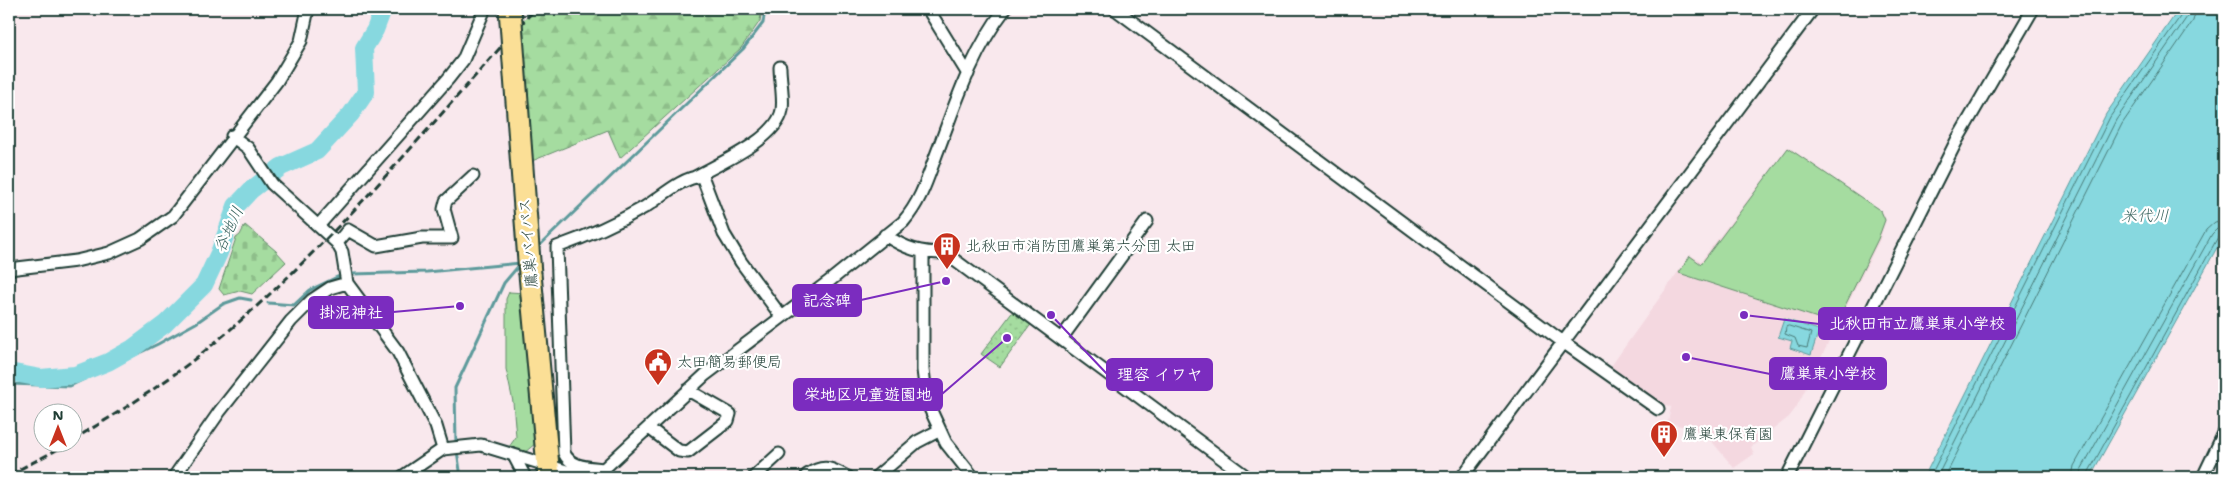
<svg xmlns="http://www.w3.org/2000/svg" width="2233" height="486" viewBox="0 0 2233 486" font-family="'Shantell Sans','Klee One',sans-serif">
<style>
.built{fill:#f4d8e0}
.grass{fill:#a5dca0;stroke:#628c6a}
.forest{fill:url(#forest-firs);stroke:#628c6a}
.cemetery{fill:url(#cemetery-stones);stroke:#628c6a}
.park{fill:url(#park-dots);stroke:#628c6a}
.water{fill:#87d8df;stroke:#5d9a9b}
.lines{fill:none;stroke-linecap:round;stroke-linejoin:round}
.shore{stroke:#497b78;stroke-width:1}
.stream{stroke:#5d9a9b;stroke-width:3}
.river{stroke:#87d8df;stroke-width:18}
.street-casing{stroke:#1f3d34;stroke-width:15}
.highway-casing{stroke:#1f3d34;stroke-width:25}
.street{stroke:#fff;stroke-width:11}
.highway{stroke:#fbdf96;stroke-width:21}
.rail{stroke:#1f3d34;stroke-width:3;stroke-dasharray:8 4;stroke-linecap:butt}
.highway-bridge-casing{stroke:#1f3d34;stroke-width:25;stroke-linecap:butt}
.highway-bridge{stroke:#fbdf96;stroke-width:21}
.labels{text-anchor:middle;stroke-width:4.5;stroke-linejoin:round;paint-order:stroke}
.street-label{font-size:15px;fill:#1f3d34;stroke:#fff}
.poi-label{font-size:15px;fill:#1f3d34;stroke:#fff;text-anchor:start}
.water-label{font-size:16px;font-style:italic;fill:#39645f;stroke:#fff}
.leader{fill:none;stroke:#7b2cbf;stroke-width:2}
.callout-dot{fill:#7b2cbf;stroke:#fff;stroke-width:2}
.callout{fill:#7b2cbf;stroke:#7b2cbf;stroke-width:2}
.callout-label{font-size:16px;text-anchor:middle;font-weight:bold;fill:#fff}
</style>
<defs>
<pattern id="forest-firs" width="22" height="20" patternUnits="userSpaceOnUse" patternTransform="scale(1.25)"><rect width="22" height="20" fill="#a5dca0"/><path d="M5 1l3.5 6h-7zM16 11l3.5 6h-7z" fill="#8ebe8a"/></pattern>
<pattern id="cemetery-stones" width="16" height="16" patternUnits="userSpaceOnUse" patternTransform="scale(1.25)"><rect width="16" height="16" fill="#a5dca0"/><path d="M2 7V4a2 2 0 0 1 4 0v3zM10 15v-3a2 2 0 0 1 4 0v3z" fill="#8ebe8a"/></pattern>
<pattern id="park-dots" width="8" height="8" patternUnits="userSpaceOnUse" patternTransform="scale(1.25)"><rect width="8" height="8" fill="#a5dca0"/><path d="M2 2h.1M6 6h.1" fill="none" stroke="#8ebe8a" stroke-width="1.8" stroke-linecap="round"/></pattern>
</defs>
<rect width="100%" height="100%" fill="#f9e8ed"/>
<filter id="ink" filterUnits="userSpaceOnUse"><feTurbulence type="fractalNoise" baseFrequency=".02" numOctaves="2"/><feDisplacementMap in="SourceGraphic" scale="10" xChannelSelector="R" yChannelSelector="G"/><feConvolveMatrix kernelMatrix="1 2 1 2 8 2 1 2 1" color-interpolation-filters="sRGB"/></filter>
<g filter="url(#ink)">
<path class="built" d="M1788,147L1882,211L1886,220L1880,239L1796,408L1789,417L1751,447L1754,454L1734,468L1714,444L1700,432L1668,422L1671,407L1657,401L1609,369L1690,255L1701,261Z"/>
<path class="grass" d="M1788,148L1881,211L1885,220L1878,239L1836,324L1679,273L1690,256L1701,264Z
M509,292L525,293L536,443L524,453L509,447L516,437L513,402L506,369V299Z"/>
<path class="forest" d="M534,9H762L760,21L741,48L620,158L608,130L532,161L520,24Z"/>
<path class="cemetery" d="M245,225L276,251L286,262L252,294L240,291L224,295L219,289L236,238L240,235Z"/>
<path class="park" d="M1014,310L1032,323L1000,367L981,354Z"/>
<path class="water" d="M2179,9H2224V235L2090,477H1924L2106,114Z
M1784,319L1819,330L1811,355L1790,348L1792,341L1778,337Z"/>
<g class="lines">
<path class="shore" d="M1789,326L1811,333L1807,348L1798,346L1795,338L1785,334L1786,327Z
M1930,477L2110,117L2182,14L2183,9
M1937,477L2116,120L2187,17L2189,9
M1945,477L2122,124L2193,21L2196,9
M2072,477L2074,466L2206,230L2215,222L2224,220
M2079,477L2081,470L2212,234L2217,229L2224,228
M2086,477L2218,237L2224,234"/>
<path class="stream" d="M536,249L743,49L763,23L765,9
M268,303L294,305L310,290L337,277L352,274L427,272L521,263
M9,384L70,386L158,344L196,323L223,304L240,298L251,300
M456,445L455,388L504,283L521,263
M457,451L461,477"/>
<path class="river" d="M9,372L41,378L75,375L108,362L133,348L165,324L204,285L219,253L236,206L251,190L281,167L317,151L351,114L366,92L364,48L375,30L383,9"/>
<g class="street-casing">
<path id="street" d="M928,9L968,74
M1115,9L1563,342L1658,409
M232,136L248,148L272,184L337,243L342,252L347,283L398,352L436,426L443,449
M695,177C718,164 777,139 782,110C784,97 780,80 780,67
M318,226L448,79L463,60L483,13
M885,235C906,249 920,253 945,253L1247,477
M337,243L348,230L376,246L422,238H452L444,209L446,201L473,176
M923,253V370L927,402L946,443L973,477
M9,269L76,261L109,253L140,239L173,216L277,81L301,41L308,9
M1061,339L1147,221
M649,428L679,451L688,452L728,421L730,414L688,390
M514,456L525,477
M604,469C589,467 571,468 564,453L557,247C588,236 617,223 645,207C663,196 680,178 702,176L724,234L741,262L781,316
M807,475C825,463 831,469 848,477
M174,477L220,411L291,321L312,300L330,288L347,283
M402,477L443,449L481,445L586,477
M595,477L705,375L827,283L903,222C922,200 928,176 938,150C956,102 973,50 1005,9
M754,477L779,454
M876,477L917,442L940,430
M1462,477L1813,9
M1787,477L1957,140L2033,9
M2203,477L2224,433"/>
</g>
<g class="highway-casing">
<path id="highway" d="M530,274L549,477"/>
</g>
<use href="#street" class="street"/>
<use href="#highway" class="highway"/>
<path class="rail" d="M72,440C117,414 161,386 201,354C326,253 428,127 535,9
M9,475L68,444"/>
<g class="highway-bridge-casing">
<path id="highway-bridge" d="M510,9L530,274"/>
</g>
<use href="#highway-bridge" class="highway-bridge"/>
</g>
</g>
<defs>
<g id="building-pin" transform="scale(1.4375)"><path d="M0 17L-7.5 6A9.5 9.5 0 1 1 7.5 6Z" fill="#c8321e" stroke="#fff"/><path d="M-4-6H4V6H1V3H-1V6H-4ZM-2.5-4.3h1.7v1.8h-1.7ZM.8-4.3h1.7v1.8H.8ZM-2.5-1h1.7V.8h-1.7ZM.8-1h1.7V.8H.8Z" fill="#fff"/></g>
<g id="civic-pin" transform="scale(1.4375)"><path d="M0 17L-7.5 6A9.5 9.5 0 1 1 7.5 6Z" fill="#c8321e" stroke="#fff"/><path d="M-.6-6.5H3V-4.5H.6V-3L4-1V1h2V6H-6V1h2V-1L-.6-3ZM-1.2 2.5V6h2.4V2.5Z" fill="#fff"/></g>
</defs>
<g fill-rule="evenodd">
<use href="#building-pin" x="947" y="246"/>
<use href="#civic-pin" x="658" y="362"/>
<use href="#building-pin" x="1664" y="434"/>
</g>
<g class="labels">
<g class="street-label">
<text transform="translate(528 243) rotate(-95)" y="5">鷹巣バイパス</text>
</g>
<g class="poi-label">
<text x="966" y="251">北秋田市消防団鷹巣第六分団 太田</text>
<text x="677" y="367">太田簡易郵便局</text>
<text x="1683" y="439">鷹巣東保育園</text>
</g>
<g class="water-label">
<text x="2145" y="221">米代川</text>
<text transform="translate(228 229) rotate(-65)" y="6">谷地川</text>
</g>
</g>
<path class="leader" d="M946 281L861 300M460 306L393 312M1744 315L1819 324M1686 357L1770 374M1051 315L1107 374M1007 338L942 394"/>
<g class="callout-dot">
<circle cx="946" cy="281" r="5"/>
<circle cx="460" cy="306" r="5"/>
<circle cx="1744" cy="315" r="5"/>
<circle cx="1686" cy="357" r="5"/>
<circle cx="1051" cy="315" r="5"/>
<circle cx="1007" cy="338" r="5"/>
</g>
<g class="callout">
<rect x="793" y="285" width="68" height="31" rx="5"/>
<rect x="309" y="297" width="84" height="31" rx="5"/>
<rect x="1819" y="308" width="196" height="31" rx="5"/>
<rect x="1770" y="358" width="116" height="31" rx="5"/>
<rect x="1107" y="359" width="105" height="31" rx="5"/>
<rect x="794" y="379" width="148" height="31" rx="5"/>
</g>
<g class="callout-label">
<text x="827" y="306">記念碑</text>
<text x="351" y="318">掛泥神社</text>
<text x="1917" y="329">北秋田市立鷹巣東小学校</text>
<text x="1828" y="379">鷹巣東小学校</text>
<text x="1160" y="380">理容 イワヤ</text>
<text x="868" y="400">栄地区児童遊園地</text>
</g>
<rect width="2233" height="486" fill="none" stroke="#fff" stroke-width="30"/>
<rect x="15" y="15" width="2203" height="456" fill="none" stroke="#1f3d34" stroke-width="2" filter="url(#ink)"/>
<g transform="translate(58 428)"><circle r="24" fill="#ffffff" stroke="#a5b1ae"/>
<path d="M0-4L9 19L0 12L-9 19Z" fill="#c8321e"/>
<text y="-8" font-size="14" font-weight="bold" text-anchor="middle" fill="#1f3d34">N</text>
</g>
</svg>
